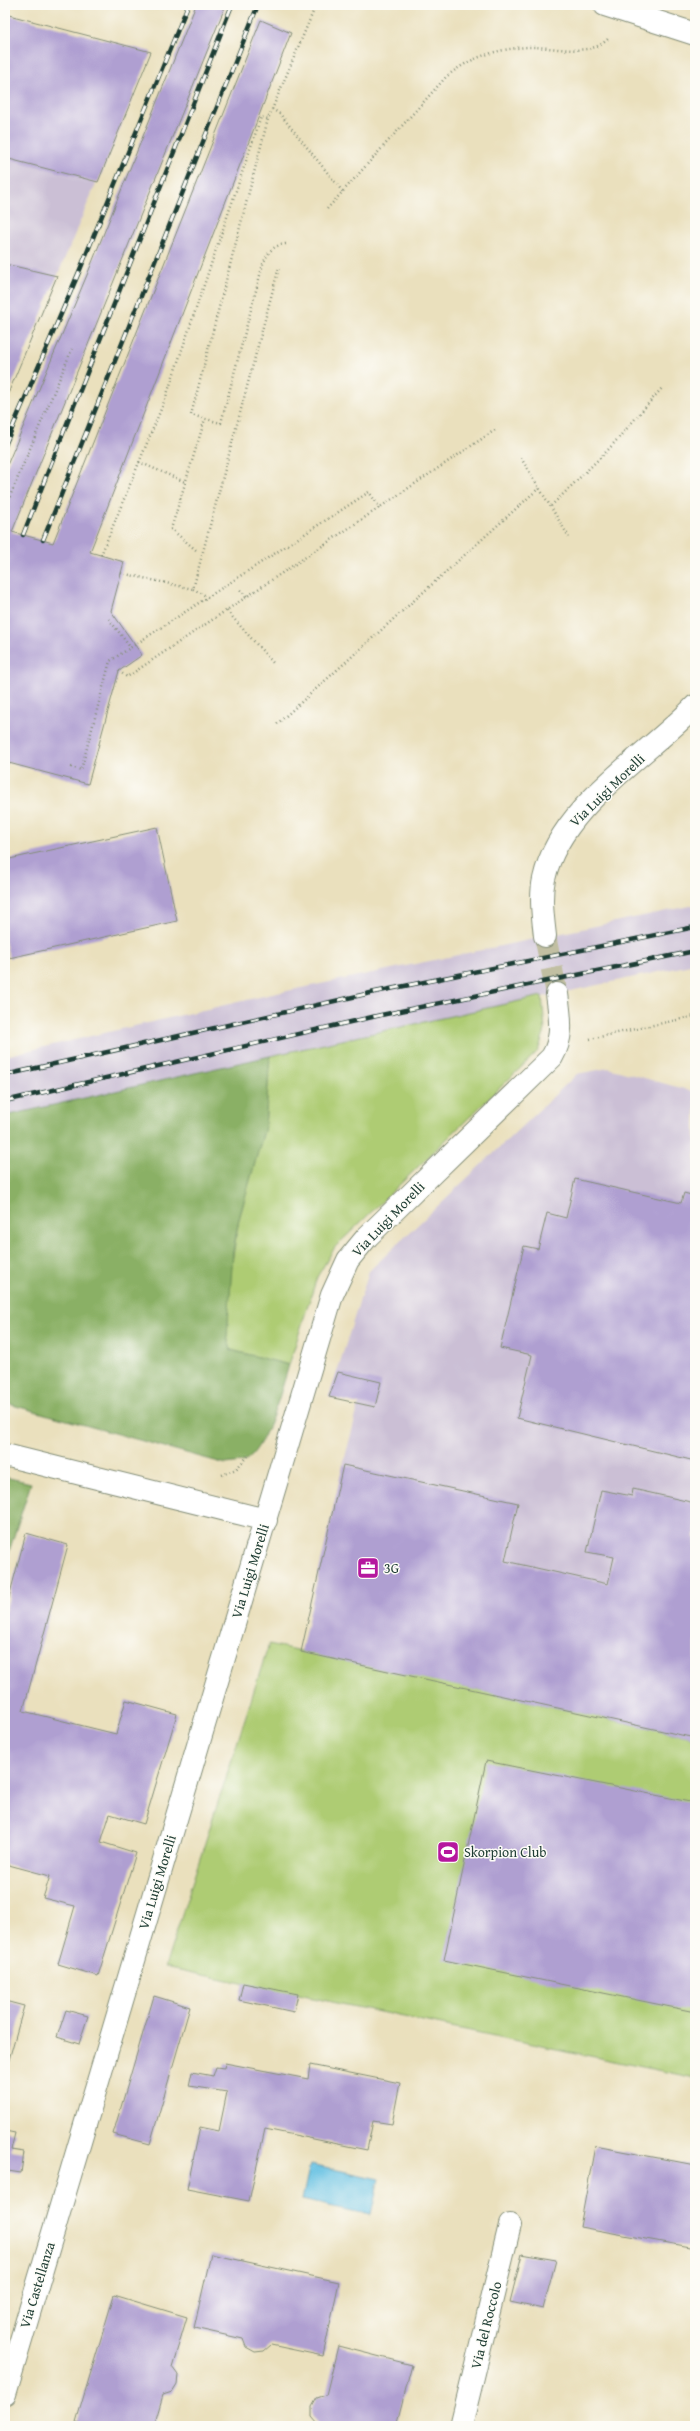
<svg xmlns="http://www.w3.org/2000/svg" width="700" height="2431" viewBox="0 0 700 2431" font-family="'Gentium Book Plus',serif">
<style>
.industrial{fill:#cbbfd5}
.green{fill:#aecc73;stroke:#668454}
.forest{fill:#8ab065;stroke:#54764c}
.water{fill:#64c0e2;stroke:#427e8b}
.building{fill:#af9fd1}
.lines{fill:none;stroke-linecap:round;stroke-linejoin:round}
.minor-tunnel{stroke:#c1bfa2;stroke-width:22;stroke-dasharray:22 11;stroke-linecap:butt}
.minor-casing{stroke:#848e78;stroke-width:24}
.path{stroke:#848e78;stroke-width:2.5;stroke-dasharray:1 3;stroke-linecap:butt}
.minor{stroke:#fff;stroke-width:22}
.rail-casing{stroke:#1f3d34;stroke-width:4.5}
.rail{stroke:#fdfcf7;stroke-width:3;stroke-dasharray:9;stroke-linecap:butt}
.labels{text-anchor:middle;stroke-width:3;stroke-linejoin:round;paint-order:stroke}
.street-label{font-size:14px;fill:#1f3d34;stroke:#fdfcf7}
.poi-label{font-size:14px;fill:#1f3d34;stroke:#fdfcf7;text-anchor:start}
</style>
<rect width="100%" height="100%" fill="#fdfcf7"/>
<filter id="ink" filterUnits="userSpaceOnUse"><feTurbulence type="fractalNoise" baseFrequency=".025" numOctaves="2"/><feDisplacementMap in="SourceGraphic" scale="8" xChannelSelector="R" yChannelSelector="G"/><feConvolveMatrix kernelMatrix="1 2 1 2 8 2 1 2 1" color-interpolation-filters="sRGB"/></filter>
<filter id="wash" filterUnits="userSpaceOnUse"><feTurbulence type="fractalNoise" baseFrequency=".012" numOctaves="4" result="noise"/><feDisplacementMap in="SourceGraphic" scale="16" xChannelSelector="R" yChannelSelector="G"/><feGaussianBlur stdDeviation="0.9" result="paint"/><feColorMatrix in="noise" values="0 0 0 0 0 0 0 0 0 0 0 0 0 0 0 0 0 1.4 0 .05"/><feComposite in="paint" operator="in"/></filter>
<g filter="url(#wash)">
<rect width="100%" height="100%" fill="#eae0bd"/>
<path class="industrial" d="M5,14L151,52L5,401Z
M695,905V964L270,1056L5,1116V1056L268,995Z
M608,1068L695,1092V1738L301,1652L343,1465L359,1404L329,1397L369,1271L577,1074Z"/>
<path class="green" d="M542,996L545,1030L538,1051L335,1247L317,1277L289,1365L231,1350L227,1337L230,1274L239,1219L265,1127L270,1056Z
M269,1644L695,1738V2078L165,1967Z"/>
<path class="forest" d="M270,1056L265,1127L239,1219L233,1252L227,1337L231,1350L289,1365C282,1388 265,1454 242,1462C237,1463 231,1463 226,1464L5,1403V1116Z
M5,1477L31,1483L5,1564Z"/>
<path class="water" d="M310,2164L379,2179L371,2215L302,2200Z"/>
<g id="blocks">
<path class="building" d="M196,5L225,7L12,532L53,543L261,20L291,33L90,552L124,562L111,611L142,655L119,671L88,784L5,762V470L87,275Z
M5,14L151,52L98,182L5,158Z
M5,264L57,276L5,401Z
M157,827L177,921L9,958L5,941V860Z
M575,1179L681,1203L684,1193L695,1196V1461L517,1418L532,1355L500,1348L524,1246L538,1249L547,1213L566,1218Z
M338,1372L381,1382L375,1407L329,1397Z
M343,1465L518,1503L505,1561L608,1584L614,1557L587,1552L601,1490L632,1496L633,1489L695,1503V1738L301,1652Z
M26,1533L68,1545L23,1711L116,1734L126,1700L177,1714L144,1824L110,1814L101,1842L136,1853L98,1976L58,1964L75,1906L43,1898L50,1876L5,1864V1612Z
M486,1761L695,1803V2012L444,1960Z
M243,1983L298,1994L294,2012L239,2000Z
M154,1996L190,2007L150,2144L113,2134Z
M5,2001L24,2006L5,2074Z
M66,2010L88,2016L79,2044L57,2037Z
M225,2063L308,2079L310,2065L400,2083L392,2124L373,2121L367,2150L265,2129L249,2201L187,2189L200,2127L219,2131L227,2092L189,2086L192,2072L213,2076L216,2067L224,2068Z
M5,2131L15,2133L11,2150L24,2152L21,2173L8,2171L6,2182Z
M595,2146L695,2165V2248L580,2227Z
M5,2223L8,2224L6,2240H5Z
M211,2254L339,2282L323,2356L271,2345L264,2351L255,2352L246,2347L243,2339L194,2328Z
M522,2254L556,2260L543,2309L510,2302Z
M114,2295L187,2317L172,2367L178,2375L177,2384L172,2392L163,2395L154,2426H91L76,2422Z
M338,2346L412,2365L396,2426H317L318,2423L312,2416V2407L317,2398L326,2395Z"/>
</g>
</g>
<g filter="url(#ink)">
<use href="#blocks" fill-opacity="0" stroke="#848e78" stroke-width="1"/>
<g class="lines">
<path class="minor-tunnel" d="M545,936L557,994"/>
<g class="minor-casing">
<path id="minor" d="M605,5L695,34
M545,936C543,918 540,897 544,879C560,806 646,757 695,706
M5,1455L266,1520
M5,2394L332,1295L348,1260L367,1237L552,1057C564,1037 560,1016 557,994
M461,2426L510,2225"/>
</g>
<path class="path" d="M272,109L280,114L343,192
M327,209L446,77C470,57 497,49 528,47C552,46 589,58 608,39
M286,244C273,245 268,252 263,264L221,423L191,415L268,119L316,5
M521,458L569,537
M139,462L185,482
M551,506L608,450L662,388
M5,508L72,349
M196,550L171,529L205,419
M101,555L166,397L261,117L268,119
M121,573L193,589L279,267
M193,589L208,597L369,492L380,508
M240,590L248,597
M227,611L274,664
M109,619L130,647
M119,671L127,677L495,430
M277,724L539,488
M71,767L81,770L110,661L208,597
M590,1039L695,1016
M222,1475L236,1469L249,1455"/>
<use href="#minor" class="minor"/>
<g class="rail-casing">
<path id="rail" d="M5,445L79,272L188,5
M23,535L232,5
M43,540L258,5
M5,1075L375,992L695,927
M5,1101L381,1015L695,951"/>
</g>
<use href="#rail" class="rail"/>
</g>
</g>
<defs>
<g id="office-square" transform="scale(1.15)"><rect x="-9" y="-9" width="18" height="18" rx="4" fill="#b5179e" stroke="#fdfcf7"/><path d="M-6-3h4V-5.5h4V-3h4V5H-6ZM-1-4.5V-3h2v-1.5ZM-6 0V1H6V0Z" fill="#fff"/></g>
<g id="stadium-square" transform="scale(1.15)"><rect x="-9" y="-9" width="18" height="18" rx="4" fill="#b5179e" stroke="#fdfcf7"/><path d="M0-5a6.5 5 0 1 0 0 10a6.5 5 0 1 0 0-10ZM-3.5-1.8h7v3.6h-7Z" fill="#fff"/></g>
</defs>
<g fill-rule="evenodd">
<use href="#office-square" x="368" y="1568"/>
<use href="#stadium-square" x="448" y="1852"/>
</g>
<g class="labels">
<g class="street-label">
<text transform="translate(607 790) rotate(-44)" y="5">Via Luigi Morelli</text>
<text transform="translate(388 1219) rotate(-46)" y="5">Via Luigi Morelli</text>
<text transform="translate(250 1571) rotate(-73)" y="5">Via Luigi Morelli</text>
<text transform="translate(157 1882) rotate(-73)" y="5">Via Luigi Morelli</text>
<text transform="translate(37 2285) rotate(-73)" y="5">Via Castellanza</text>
<text transform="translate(486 2325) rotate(-76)" y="5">Via del Roccolo</text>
</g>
<g class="poi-label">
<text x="384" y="1573">3G</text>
<text x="464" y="1857">Skorpion Club</text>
</g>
</g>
<rect width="700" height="2431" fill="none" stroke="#fdfcf7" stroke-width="20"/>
</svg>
